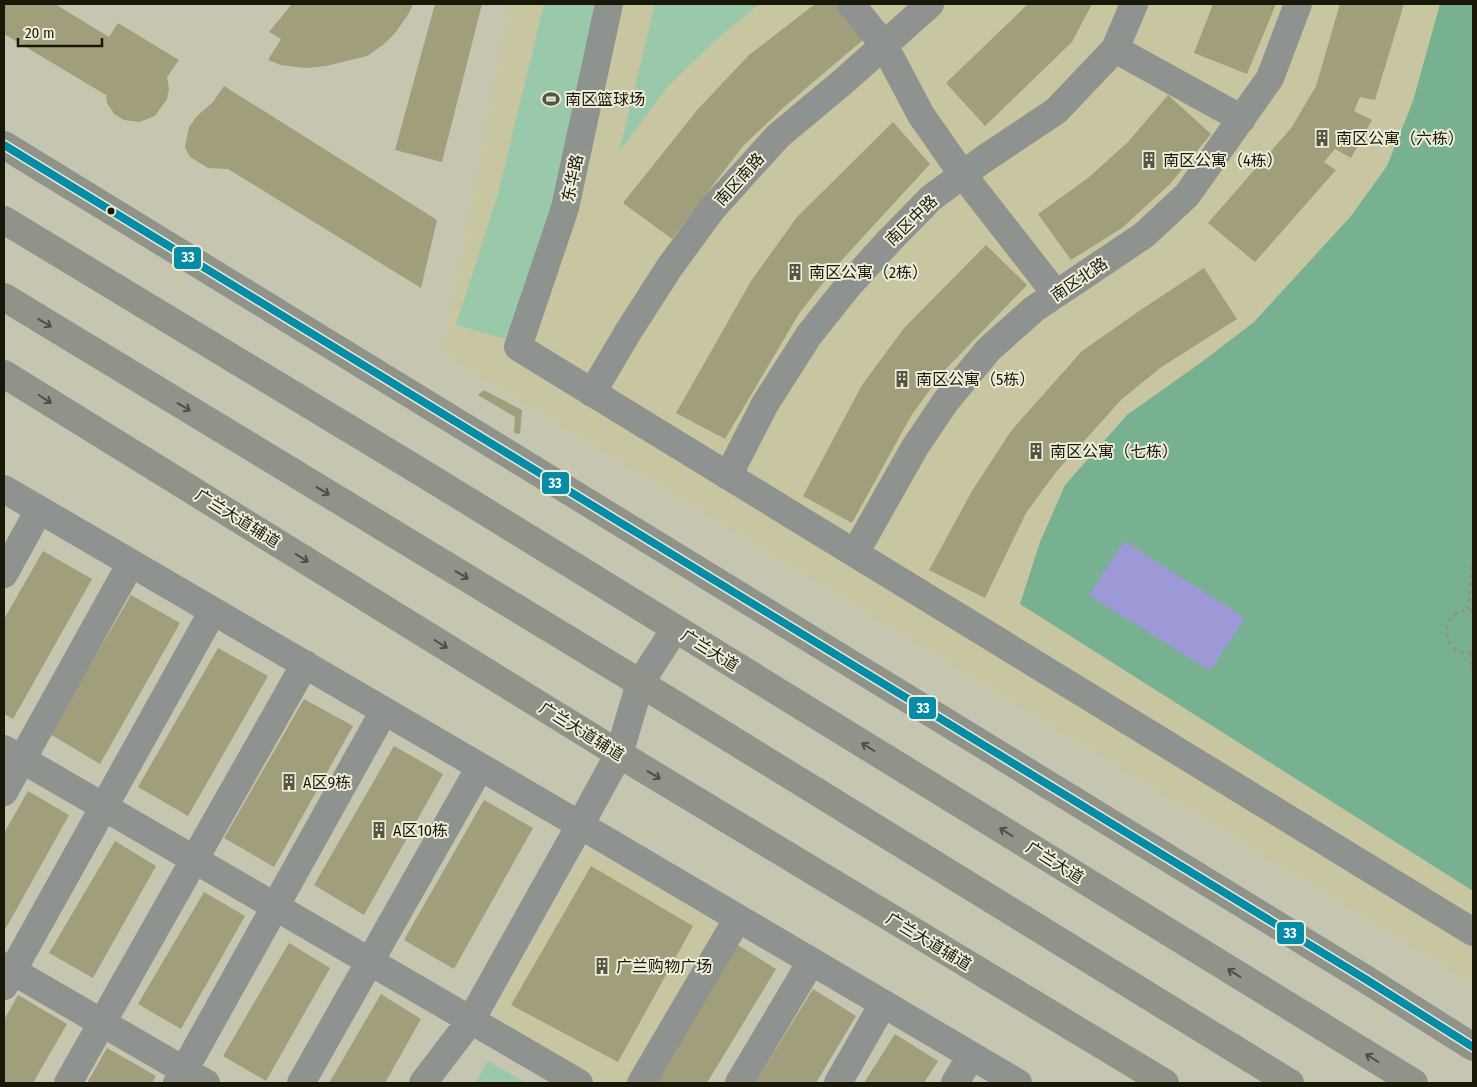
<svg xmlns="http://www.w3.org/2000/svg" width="1477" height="1087" viewBox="0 0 1477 1087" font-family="'Fira Sans Condensed','Noto Sans SC',sans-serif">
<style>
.built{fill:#c8c6a1}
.green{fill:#99c8aa}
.forest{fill:#78b191}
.water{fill:#9d99d6}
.building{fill:#a19e7c}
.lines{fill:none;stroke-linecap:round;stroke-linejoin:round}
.path{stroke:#90938a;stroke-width:3;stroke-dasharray:4 4;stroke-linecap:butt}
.minor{stroke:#8e938f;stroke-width:28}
.major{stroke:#8f938a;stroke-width:28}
.bus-1-casing{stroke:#eeedd9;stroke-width:11}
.bus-1{stroke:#058ca6;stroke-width:8}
.oneway{stroke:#4e4f42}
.bus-dot{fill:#191708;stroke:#eeedd9;stroke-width:2}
.labels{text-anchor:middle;stroke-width:4;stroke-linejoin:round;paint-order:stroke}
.poi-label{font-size:16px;fill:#191708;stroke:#eeedd9;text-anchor:start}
.street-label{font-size:16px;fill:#191708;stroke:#eeedd9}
.line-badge{stroke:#eeedd9;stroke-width:2}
.badge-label{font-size:14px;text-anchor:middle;font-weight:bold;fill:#fff}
</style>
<rect width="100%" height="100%" fill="#c6c5af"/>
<path class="built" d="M509,4H1473V985L443,354Z
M587,848L720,925L630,1083H606L491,1017Z"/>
<path class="green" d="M544,4H603L554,216L513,341L456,325L498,194Z
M655,4H759L717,39L668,86L619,152Z
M488,1061L526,1083H475Z"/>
<path class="forest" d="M1440,4H1473V891L1020,604L1040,542L1065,485L1127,415L1203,361L1254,322L1351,216L1387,166L1413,101Z"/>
<path class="water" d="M1124,541L1245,618L1210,671L1089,595Z"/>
<path class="building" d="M4,4H55L109,37L118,23L179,60L167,77L169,89L167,99L155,116L139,122L124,120L114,114L107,103L106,95L4,34Z
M292,4H413L409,13L396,32L383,45L367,56L326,66L306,68L281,65L268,60L281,39L269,32Z
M435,4H482L442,162L395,150Z
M815,4H838L864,39L784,107L743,146L672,239L623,203L698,109L749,55Z
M1028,4H1092L1072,42L985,126L946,83Z
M1213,4H1276L1247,74L1194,53Z
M1340,4H1404L1375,100L1360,97L1354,111L1372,120L1351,158L1335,149L1324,162L1336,170L1255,262L1208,223L1292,127L1316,86Z
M224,86L437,220L421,288L228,169L208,168L190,157L185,147L189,127L197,116L213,102Z
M1168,95L1211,134L1171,183L1122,228L1071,260L1038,214L1088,178L1128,142Z
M893,122L930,164L840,262L800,312L725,439L676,413L751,281L797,217Z
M986,245L1027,285L942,373L911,416L852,523L803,496L862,385L904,328Z
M1204,268L1237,319L1160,368L1121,400L1056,472L1026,513L985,598L929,570L972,491L1011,431L1082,351L1142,309Z
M484,390L522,410L520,434L514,433L515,417L478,395Z
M43,551L92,579L13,719L4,714V619Z
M131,595L180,623L100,764L50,734Z
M218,648L268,676L188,816L138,787Z
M304,699L353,726L274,867L224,838Z
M394,746L443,774L364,915L314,885Z
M28,791L69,815L6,928L4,927V833Z
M484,800L533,828L454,969L404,940Z
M115,841L156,866L93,978L49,953Z
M591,866L693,926L618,1062L511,1005Z
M204,892L245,916L181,1029L138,1004Z
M733,942L776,969L707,1083H650Z
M289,943L330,968L266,1081L223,1056Z
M813,989L856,1016L816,1083H755Z
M381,994L421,1019L385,1083H329Z
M18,995L67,1024L33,1083H4V1020Z
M895,1034L938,1061L924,1083H864Z
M107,1048L156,1076L152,1083H87Z"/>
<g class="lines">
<path class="path" d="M1468,610L1473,562
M1473,611C1437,605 1439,660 1473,652
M1471,653V666L1473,674"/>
<path class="minor" d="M609,4L565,208L518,347L1473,932
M851,4L884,45L921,115L963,175L1056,294
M1115,49L1242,119
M592,393L628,332L669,268L712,209L778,136L845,80L930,4
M728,476L765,404L809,335L848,286L889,241L931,198L984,159L1056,111L1115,49L1134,4
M4,489L580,825L1018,1083
M855,553L915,447L946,401L989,349L1034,309L1144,235L1187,195L1270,78L1298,4
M4,574L39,510
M4,749L579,1083
M4,792L131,563
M4,966L206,1083
M4,986L213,611
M68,1083L305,664
M177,1083L384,711
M301,1083L480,767
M423,1083L471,1020L580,825L619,754L640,683L675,629
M641,1083L738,918
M739,1083L811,962
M838,1083L883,1004
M955,1083L971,1056"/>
<path class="major" d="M4,145L1367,980L1473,1047
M4,220L434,480L1414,1083
M4,297L640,683L1290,1083
M4,374L619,754L1165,1083"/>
<g class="bus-1-casing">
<path id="bus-1" d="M4,145L1367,980L1473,1047"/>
</g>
<use href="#bus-1" class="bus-1"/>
</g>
<defs><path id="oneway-shaft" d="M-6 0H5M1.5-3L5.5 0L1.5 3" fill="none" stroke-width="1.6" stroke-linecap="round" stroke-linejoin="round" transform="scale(1.25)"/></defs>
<g class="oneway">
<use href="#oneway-shaft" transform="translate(45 323) rotate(31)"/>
<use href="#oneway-shaft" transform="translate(45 399) rotate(32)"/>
<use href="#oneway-shaft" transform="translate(184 407) rotate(31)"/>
<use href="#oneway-shaft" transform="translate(323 491) rotate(31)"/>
<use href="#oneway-shaft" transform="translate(302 558) rotate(32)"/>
<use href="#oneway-shaft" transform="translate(462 575) rotate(31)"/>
<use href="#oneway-shaft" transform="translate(441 644) rotate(32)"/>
<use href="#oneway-shaft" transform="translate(868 747) rotate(-148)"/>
<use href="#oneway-shaft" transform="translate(654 775) rotate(31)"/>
<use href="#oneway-shaft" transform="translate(1006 832) rotate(-148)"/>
<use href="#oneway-shaft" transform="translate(1234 973) rotate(-148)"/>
<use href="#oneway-shaft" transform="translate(1372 1058) rotate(-148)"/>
</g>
<defs>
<g id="stadium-bare" transform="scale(1.35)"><path d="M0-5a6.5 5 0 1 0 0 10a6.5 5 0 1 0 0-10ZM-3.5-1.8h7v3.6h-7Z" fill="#565442" stroke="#eeedd9" stroke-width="2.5" paint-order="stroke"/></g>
<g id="building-bare" transform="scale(1.35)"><path d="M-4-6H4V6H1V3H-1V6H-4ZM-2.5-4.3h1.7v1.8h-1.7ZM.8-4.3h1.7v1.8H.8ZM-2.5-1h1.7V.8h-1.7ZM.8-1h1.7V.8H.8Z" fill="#565442" stroke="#eeedd9" stroke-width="2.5" paint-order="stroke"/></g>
</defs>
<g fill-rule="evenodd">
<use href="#stadium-bare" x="551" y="99"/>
<use href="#building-bare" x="1322" y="138"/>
<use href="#building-bare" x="1149" y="160"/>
<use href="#building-bare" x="795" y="272"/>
<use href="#building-bare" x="902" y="379"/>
<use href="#building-bare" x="1036" y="451"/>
<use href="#building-bare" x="289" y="782"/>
<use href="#building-bare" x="379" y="830"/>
<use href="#building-bare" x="602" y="966"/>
</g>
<circle class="bus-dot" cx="111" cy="211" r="4.5"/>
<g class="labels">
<g class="poi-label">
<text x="565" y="105">南区篮球场</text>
<text x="1336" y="144">南区公寓（六栋）</text>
<text x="1163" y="166">南区公寓（4栋）</text>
<text x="809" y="278">南区公寓（2栋）</text>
<text x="916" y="385">南区公寓（5栋）</text>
<text x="1050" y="457">南区公寓（七栋）</text>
<text x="303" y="788">A区9栋</text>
<text x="393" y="836">A区10栋</text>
<text x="616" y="972">广兰购物广场</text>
</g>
<g class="street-label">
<text transform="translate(572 178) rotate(-78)" y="6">东华路</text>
<text transform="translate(739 179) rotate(-48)" y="6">南区南路</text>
<text transform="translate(911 220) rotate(-44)" y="6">南区中路</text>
<text transform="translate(1079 279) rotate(-34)" y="6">南区北路</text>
<text transform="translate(238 518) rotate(32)" y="6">广兰大道辅道</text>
<text transform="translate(710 650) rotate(32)" y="6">广兰大道</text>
<text transform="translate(582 731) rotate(32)" y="6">广兰大道辅道</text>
<text transform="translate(1055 862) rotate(32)" y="6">广兰大道</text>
<text transform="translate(929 941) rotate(31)" y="6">广兰大道辅道</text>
</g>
</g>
<g class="line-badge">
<rect x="173" y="246" width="29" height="24" rx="5" fill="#058ca6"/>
<rect x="541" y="471" width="29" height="24" rx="5" fill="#058ca6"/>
<rect x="908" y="696" width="29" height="24" rx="5" fill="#058ca6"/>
<rect x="1276" y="921" width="29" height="24" rx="5" fill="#058ca6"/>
</g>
<g class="badge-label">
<text x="188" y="262">33</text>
<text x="555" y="488">33</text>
<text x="923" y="713">33</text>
<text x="1290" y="938">33</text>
</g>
<rect width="1477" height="1087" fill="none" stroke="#191708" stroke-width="10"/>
<path d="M18 38v8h84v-8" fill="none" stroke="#191708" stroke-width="2.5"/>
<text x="25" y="38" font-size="15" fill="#191708" stroke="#eeedd9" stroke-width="4" paint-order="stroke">20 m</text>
</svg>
